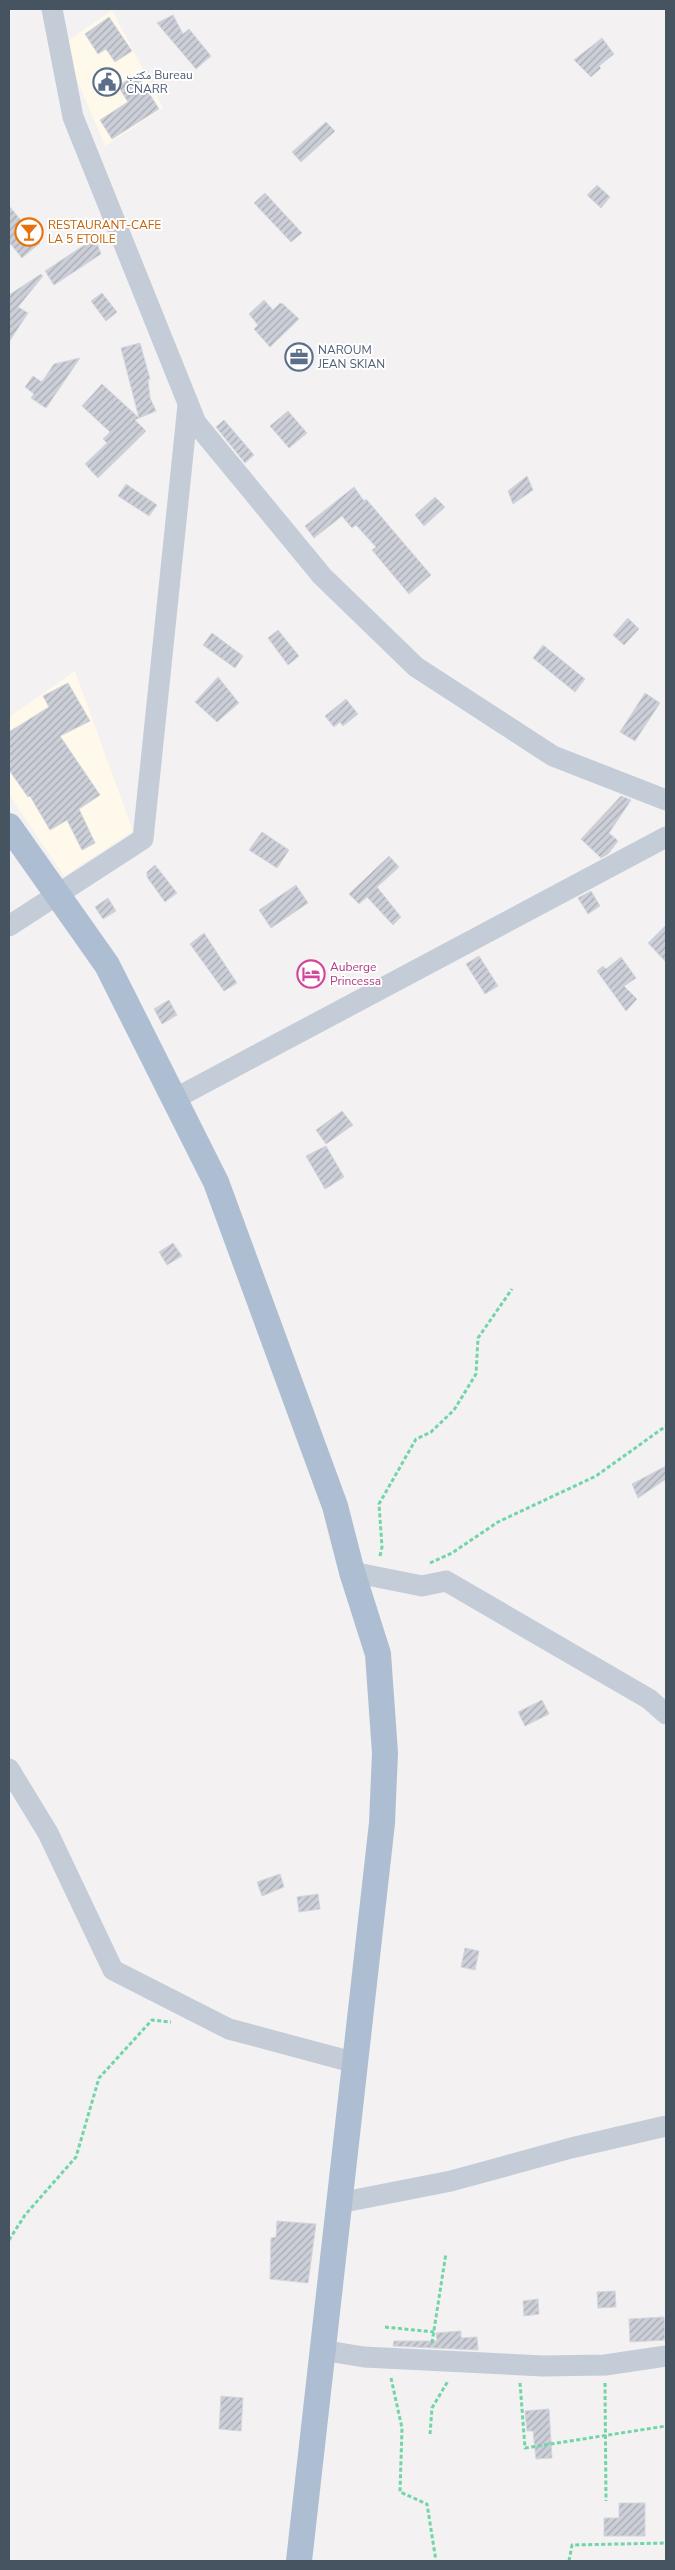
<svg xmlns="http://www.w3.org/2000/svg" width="675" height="2570" viewBox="0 0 675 2570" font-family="'Nunito Sans','Noto Naskh Arabic',sans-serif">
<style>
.commercial{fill:#fef9ea}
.building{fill:url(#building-hatch);stroke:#d4d6dd}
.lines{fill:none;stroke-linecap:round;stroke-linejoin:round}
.path{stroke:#70d6a8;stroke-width:3;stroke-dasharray:4 2.5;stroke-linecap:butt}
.minor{stroke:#c3ccd7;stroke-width:21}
.major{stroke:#aebed2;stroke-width:26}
.labels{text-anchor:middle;stroke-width:4;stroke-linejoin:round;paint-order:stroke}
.service-label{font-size:12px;fill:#4e5e75;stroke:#fff;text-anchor:start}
.food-label{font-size:12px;fill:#c56008;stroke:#fff;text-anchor:start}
.hotel-label{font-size:12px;fill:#b23c85;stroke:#fff;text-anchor:start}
</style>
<defs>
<pattern id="building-hatch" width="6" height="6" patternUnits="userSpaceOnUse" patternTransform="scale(1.25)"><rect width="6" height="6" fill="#cccfd7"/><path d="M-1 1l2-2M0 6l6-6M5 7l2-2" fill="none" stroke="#a7abb2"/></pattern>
</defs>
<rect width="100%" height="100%" fill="#f3f1f1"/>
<path class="commercial" d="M112,10L163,108L105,146L62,45Z
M75,671L133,831L64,876L9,795V717Z"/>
<path class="building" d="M173,15L183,34L189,29L211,56L196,69L157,23Z
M109,17L132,51L115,62L106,49L98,54L85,34Z
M602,38L614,54L599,66L601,68L591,77L574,60Z
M137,74L159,109L112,139L100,120L128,102L118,86Z
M326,122L335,131L301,162L292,152Z
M597,185L610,197L601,208L587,195Z
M265,193L302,233L291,242L254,203Z
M9,206L40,243L22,258L9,242Z
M96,241L101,254L54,285L45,271L83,246Z
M41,274L43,276L18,307L28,313L9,342V295Z
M102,293L117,312L106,321L91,301Z
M264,300L273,310L280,303L283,304L299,319L270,347L254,329L258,325L249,314Z
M140,343L150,379L148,380L150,398L156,411L139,418L121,348Z
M80,358L46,408L31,398L34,394L25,387L33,376L42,382L54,364Z
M102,384L139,418L135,420L146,431L98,478L85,464L107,443L103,439L110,432L82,406Z
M288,411L307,433L289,448L270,426Z
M224,420L254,455L245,463L216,427Z
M527,476L533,490L513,504L508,491Z
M126,484L157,505L149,516L118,496Z
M354,487L364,501L366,499L431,575L409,594L372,550L376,547L356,525L352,528L342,516L314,538L305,526Z
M435,497L445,507L424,526L415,515Z
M628,618L639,629L624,645L613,635Z
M278,630L299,656L288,665L268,638Z
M212,633L243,656L235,668L203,645Z
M543,645L585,679L575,692L533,658Z
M218,677L239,703L217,722L195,702Z
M68,683L90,721L60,736L100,795L79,809L95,843L82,850L67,820L50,830L30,796L28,797L9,770V732L49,707L43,696Z
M645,693L660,703L635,741L620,732Z
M346,699L358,714L343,726L340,722L334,727L325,716Z
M621,796L631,800L609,833L618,841L608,854L601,858L581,839Z
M262,832L289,850L277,868L249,850Z
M389,856L399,867L377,887L401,917L393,925L367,897L359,904L349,894Z
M155,865L177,893L165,902L147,877V872Z
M296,885L308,903L271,928L259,910Z
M591,891L600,906L588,914L578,898Z
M108,898L116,911L103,919L95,907Z
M666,925V962L648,943Z
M204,933L237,983L224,991L190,944Z
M479,956L498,986L485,994L466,964Z
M621,957L636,978L624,986L637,999L626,1011L597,971L603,966L606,969Z
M169,1000L177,1015L162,1024L154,1009Z
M342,1111L353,1125L326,1144L316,1130Z
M326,1146L344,1177L325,1189L306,1156Z
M173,1243L182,1256L167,1265L159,1252Z
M666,1466V1479L638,1498L632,1484Z
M542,1700L549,1714L525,1726L518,1712Z
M280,1874L284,1887L262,1896L257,1882Z
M318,1894L320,1909L299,1912L297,1897Z
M465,1948L479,1951L475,1970L461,1967Z
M277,2221L316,2224L308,2283L270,2279L271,2238L276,2237Z
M615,2291L616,2307L598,2308L597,2292Z
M538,2299L539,2314L524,2316L523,2301Z
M664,2317L665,2340L630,2342L629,2319Z
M461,2331V2338L477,2337L478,2350L393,2346L394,2341H437L436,2333Z
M221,2396L243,2398L241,2431L219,2429Z
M549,2409L552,2458L536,2459L533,2431H527L525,2411Z
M619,2503H645V2536H604V2518H619Z"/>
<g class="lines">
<path class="path" d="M380,1556L382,1547L379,1504L416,1439L431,1432L454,1410L476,1374L478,1338L512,1289
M430,1563L452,1553L498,1522L596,1476L666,1426
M9,2240L25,2215L76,2157L99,2078L152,2020L171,2022
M385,2327L434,2332
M432,2343L446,2253
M391,2378L402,2428L400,2492L427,2504L436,2561
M520,2383L525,2448L666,2426
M605,2383L606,2501
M430,2434L432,2408L448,2381
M569,2561L572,2545L666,2543"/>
<path class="minor" d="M52,9L73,117L196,423L322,576L416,667L553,756L666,800
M9,926L143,839L188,405
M176,1098L666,837
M352,1572L422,1586L446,1581L649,1699L666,1714
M9,1769L48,1833L113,1970L229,2029L356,2063
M339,2203L451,2181L571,2148L666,2126
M321,2350L364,2357L543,2366L605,2365L666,2356"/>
<path class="major" d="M9,826L107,965L216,1182L335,1506L352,1572L378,1654L385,1753L382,1823L299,2561"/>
</g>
<defs>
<g id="civic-ring" transform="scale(1.4375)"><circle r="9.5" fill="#fff" stroke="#5c6f8a" stroke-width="1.5"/><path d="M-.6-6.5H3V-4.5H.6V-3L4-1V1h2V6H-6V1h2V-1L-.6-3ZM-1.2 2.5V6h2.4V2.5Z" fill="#5c6f8a"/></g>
<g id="bar-ring" transform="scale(1.4375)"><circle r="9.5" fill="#fff" stroke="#e8710a" stroke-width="1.5"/><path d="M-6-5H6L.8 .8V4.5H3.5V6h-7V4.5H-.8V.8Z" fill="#e8710a"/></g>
<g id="office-ring" transform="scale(1.4375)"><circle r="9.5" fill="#fff" stroke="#5c6f8a" stroke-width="1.5"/><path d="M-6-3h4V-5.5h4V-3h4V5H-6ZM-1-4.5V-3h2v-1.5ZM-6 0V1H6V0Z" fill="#5c6f8a"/></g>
<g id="hotel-ring" transform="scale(1.4375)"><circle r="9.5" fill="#fff" stroke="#d1479c" stroke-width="1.5"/><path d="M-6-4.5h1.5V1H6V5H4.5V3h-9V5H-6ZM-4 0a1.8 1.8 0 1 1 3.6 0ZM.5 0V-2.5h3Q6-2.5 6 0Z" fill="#d1479c"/></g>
</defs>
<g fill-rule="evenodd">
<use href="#civic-ring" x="107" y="82"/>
<use href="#bar-ring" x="29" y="232"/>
<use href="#office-ring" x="299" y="357"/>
<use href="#hotel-ring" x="311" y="974"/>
</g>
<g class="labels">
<g class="service-label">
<text x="126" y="79">مكتب Bureau<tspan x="126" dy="14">CNARR</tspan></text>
<text x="318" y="354">NAROUM<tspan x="318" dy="14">JEAN SKIAN</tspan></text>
</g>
<g class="food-label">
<text x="48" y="229">RESTAURANT-CAFE<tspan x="48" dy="14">LA 5 ETOILE</tspan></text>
</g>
<g class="hotel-label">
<text x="330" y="971">Auberge<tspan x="330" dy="14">Princessa</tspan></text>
</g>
</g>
<rect width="675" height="2570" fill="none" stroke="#465361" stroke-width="20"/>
</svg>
